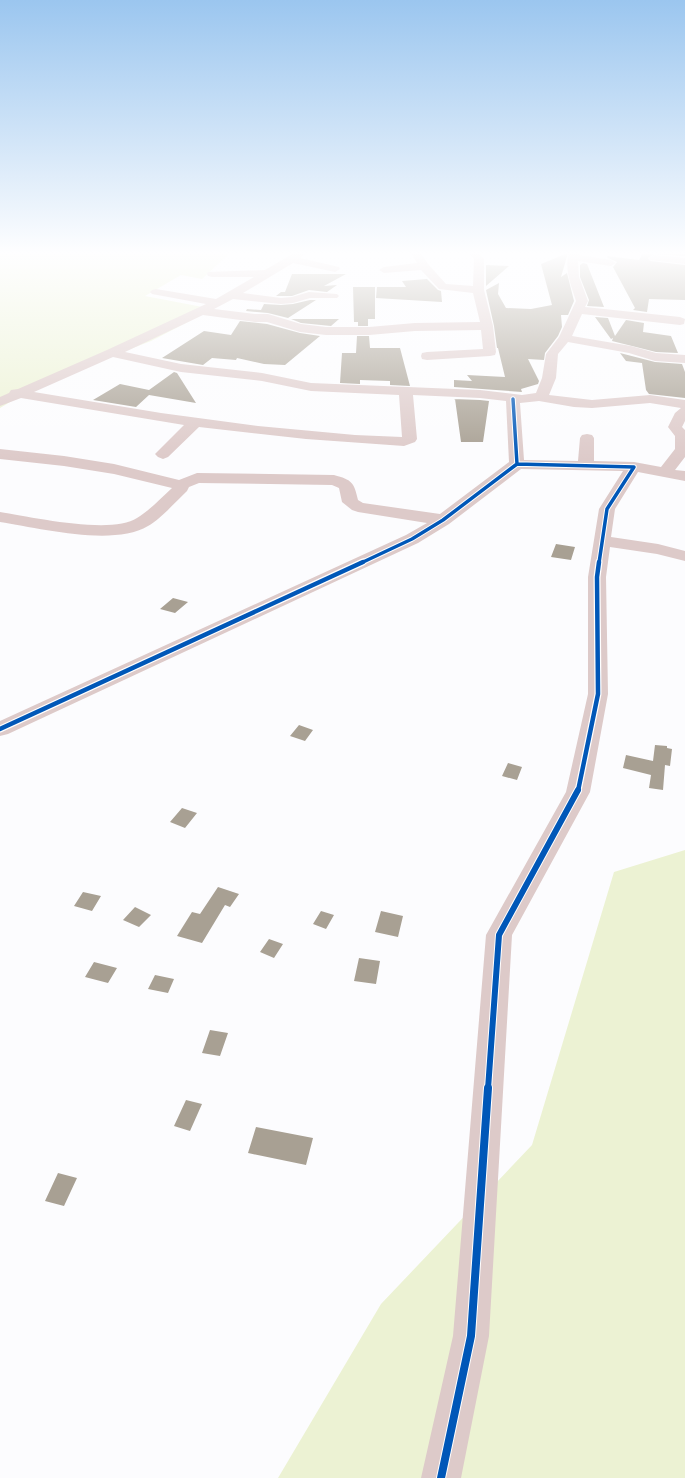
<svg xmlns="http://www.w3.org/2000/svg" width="685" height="1478" viewBox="0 0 685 1478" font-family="Commissioner,sans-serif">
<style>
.green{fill:#ecf2d3}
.building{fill:#a8a093}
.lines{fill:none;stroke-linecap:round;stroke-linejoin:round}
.minor{fill:#ddcac9;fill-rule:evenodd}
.cycleway-far3-casing{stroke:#fff;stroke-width:5.5}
.cycleway-far2-casing{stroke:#fff;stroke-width:7}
.cycleway-far1-casing{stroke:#fff;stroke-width:8}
.cycleway-casing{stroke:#fff;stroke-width:10}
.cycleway-far3{stroke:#0057b8;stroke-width:3.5}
.cycleway-far2{stroke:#0057b8;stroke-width:4.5}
.cycleway-far1{stroke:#0057b8;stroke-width:6}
.cycleway{stroke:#0057b8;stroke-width:8}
</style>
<rect width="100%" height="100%" fill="#fcfcfe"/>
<path class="green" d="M0,253H230L202,279L181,275L145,296L213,309L151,341L42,383L0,408Z
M685,850V1478H278L381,1304L532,1145L614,872Z"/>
<path class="building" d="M568,253L561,277L567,273L574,301L568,315H561L562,327L558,336L545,353L544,360L528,359L539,381L538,384L521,389L522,392L454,387V380L472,381L467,375L505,377L498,348H497L494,326L486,290L499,283L498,294L506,308L531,309L552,305L541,264Z
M643,253H685V256L654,254L648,258L650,261L685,265V300L649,299L647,312L633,310L635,308L613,267L617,262L608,258L607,256L639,260Z
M583,263L587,264L604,307L587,306L589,300L580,277V265Z
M486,265L509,266L486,286Z
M292,274H346L324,286L337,285L327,292L309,290L292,296H276L281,292H285Z
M427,279L438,290L441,291L442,302L376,298L377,287H406L402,281Z
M353,287H375V319H368V326H358V322H354Z
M310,300H316L288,318L268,313L246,311L247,309L261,310L264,304L281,305L293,304Z
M595,317L608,318L615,336L626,320L644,323L643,332L671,336L678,353L656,352L612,341L613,338L611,339Z
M291,319H339L331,326L301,323Z
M240,321L267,324L300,333L320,336L285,365L264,364L237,358L236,360L212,358L203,365L162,358L204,331L231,335Z
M357,336H369L370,348H400L410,386L390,385V381L360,380V384L340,383L342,353H356Z
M620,353L655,362L682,364L685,372V398L649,394L646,390L642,363L626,361Z
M174,372L177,373L196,403L149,395L136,407L93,400L120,384L149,390Z
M453,399L480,400L489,401L483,442H461L455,399Z
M556,544L575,547L571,560L551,557Z
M173,598L188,602L175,613L160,609Z
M299,725L313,730L305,741L290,736Z
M655,745L667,746V748L672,749L670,766L665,765L663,790L649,788L651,775L623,768L626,755L653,761Z
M508,763L522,767L517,780L502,776Z
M182,808L197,813L185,828L170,822Z
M218,887L239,894L230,907L225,905L202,943L177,936L192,912L200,914Z
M83,892L101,896L92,911L74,906Z
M135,907L151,915L139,927L123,920Z
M321,911L334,915L326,929L313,924Z
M381,911L403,916L398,937L375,932Z
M269,939L283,944L274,958L260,952Z
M359,958L380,961L376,984L354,981Z
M94,962L117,968L108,983L85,977Z
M155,975L174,979L168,993L148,989Z
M210,1030L228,1033L220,1056L202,1053Z
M186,1100L202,1104L190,1131L174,1126Z
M256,1127L313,1138L306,1165L248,1153Z
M58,1173L77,1178L64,1206L45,1201Z"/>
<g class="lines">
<path class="minor" d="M294,253H306L300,258L339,267L340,269L335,272L293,263L243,293L281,298L292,297L309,292L337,294L339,296L337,298H310L293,303L281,304L233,299L214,309L255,314H268L301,324L326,327H369L415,323L480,322L473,293L439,289L421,270L384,273L379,270L384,267L417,263L411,253H421L428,264L446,284L473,286L474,259L469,253H479L484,259V290L493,326L496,352L495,355L490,356L427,360L422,359L421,356L422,353L427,352L483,349L481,330L415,331L369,335H326L300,332L267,322H255L203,315L125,352L181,364L262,373L311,383L480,390L522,395L536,393L542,378L546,354L559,337L576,301C571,285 564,270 569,253H579V255L611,260L616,263L611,266L578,261L579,277L588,301L585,307L680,317L685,319L684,324L680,325L582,314L572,336L631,346L656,353L685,355V363L655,361L629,353L568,342L558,354L556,378L549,395L592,400L650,395L685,400V421L682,427L685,430V457L675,470L685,471V481L638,472L615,509L611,537L658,544L685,551V561L657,554L610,547L606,577L608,694L590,792L512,935L489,1336L461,1478H421L453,1336L486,935L566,792L588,694V577L599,509L623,471L521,469L449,524L418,543L8,734L0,736V721L406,535L427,523L358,512L352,510L342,502L339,488L332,485L199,483L189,487L187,491C175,502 161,519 148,526C113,547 39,528 0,522V512C31,517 112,535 137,518C150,510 161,498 172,488L114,474L64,466L0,459V449L64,456L114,464L179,480L197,473L334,475C352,480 354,482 358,500L363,503L440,514L509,462L506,401L480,398L413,395L417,439L415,442L404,446L306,439L199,427L168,457L163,459L158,457L155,454L184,425L21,398L0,406V397L9,393L11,390L18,389L107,350L206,304L152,294L150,292L152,290L156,289L216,299L254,277H212L208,276L207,274L208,272L265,270ZM113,357L181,372L262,381L311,391L399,395L402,437L355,435L258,426L161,413L34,392ZM539,401L574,407L592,408L650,403L681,408L675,413L668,427L675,436V449L661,467L634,462L594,461V438L592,435L587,434L582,435L580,438L578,461L524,460L520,403Z
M654,255L685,258V264L650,260L649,258Z"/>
<g class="cycleway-far3-casing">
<path id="cycleway-far3" d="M517,464L634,467L607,509L599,563
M361,563L412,539L443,520L517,464L513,399"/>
</g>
<g class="cycleway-far2-casing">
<path id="cycleway-far2" d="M0,729L363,562
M578,791L598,694L597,577L599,562"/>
</g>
<g class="cycleway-far1-casing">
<path id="cycleway-far1" d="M488,1089L499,935L578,790"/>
</g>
<g class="cycleway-casing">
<path id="cycleway" d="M441,1478L471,1336L488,1088"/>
</g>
<use href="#cycleway-far3" class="cycleway-far3"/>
<use href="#cycleway-far2" class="cycleway-far2"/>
<use href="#cycleway-far1" class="cycleway-far1"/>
<use href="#cycleway" class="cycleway"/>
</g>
<linearGradient id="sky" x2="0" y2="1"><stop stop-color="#9bc6ef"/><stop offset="0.55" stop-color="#fefeff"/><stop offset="1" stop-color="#fefeff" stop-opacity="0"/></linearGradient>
<rect width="685" height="460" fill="url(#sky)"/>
</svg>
